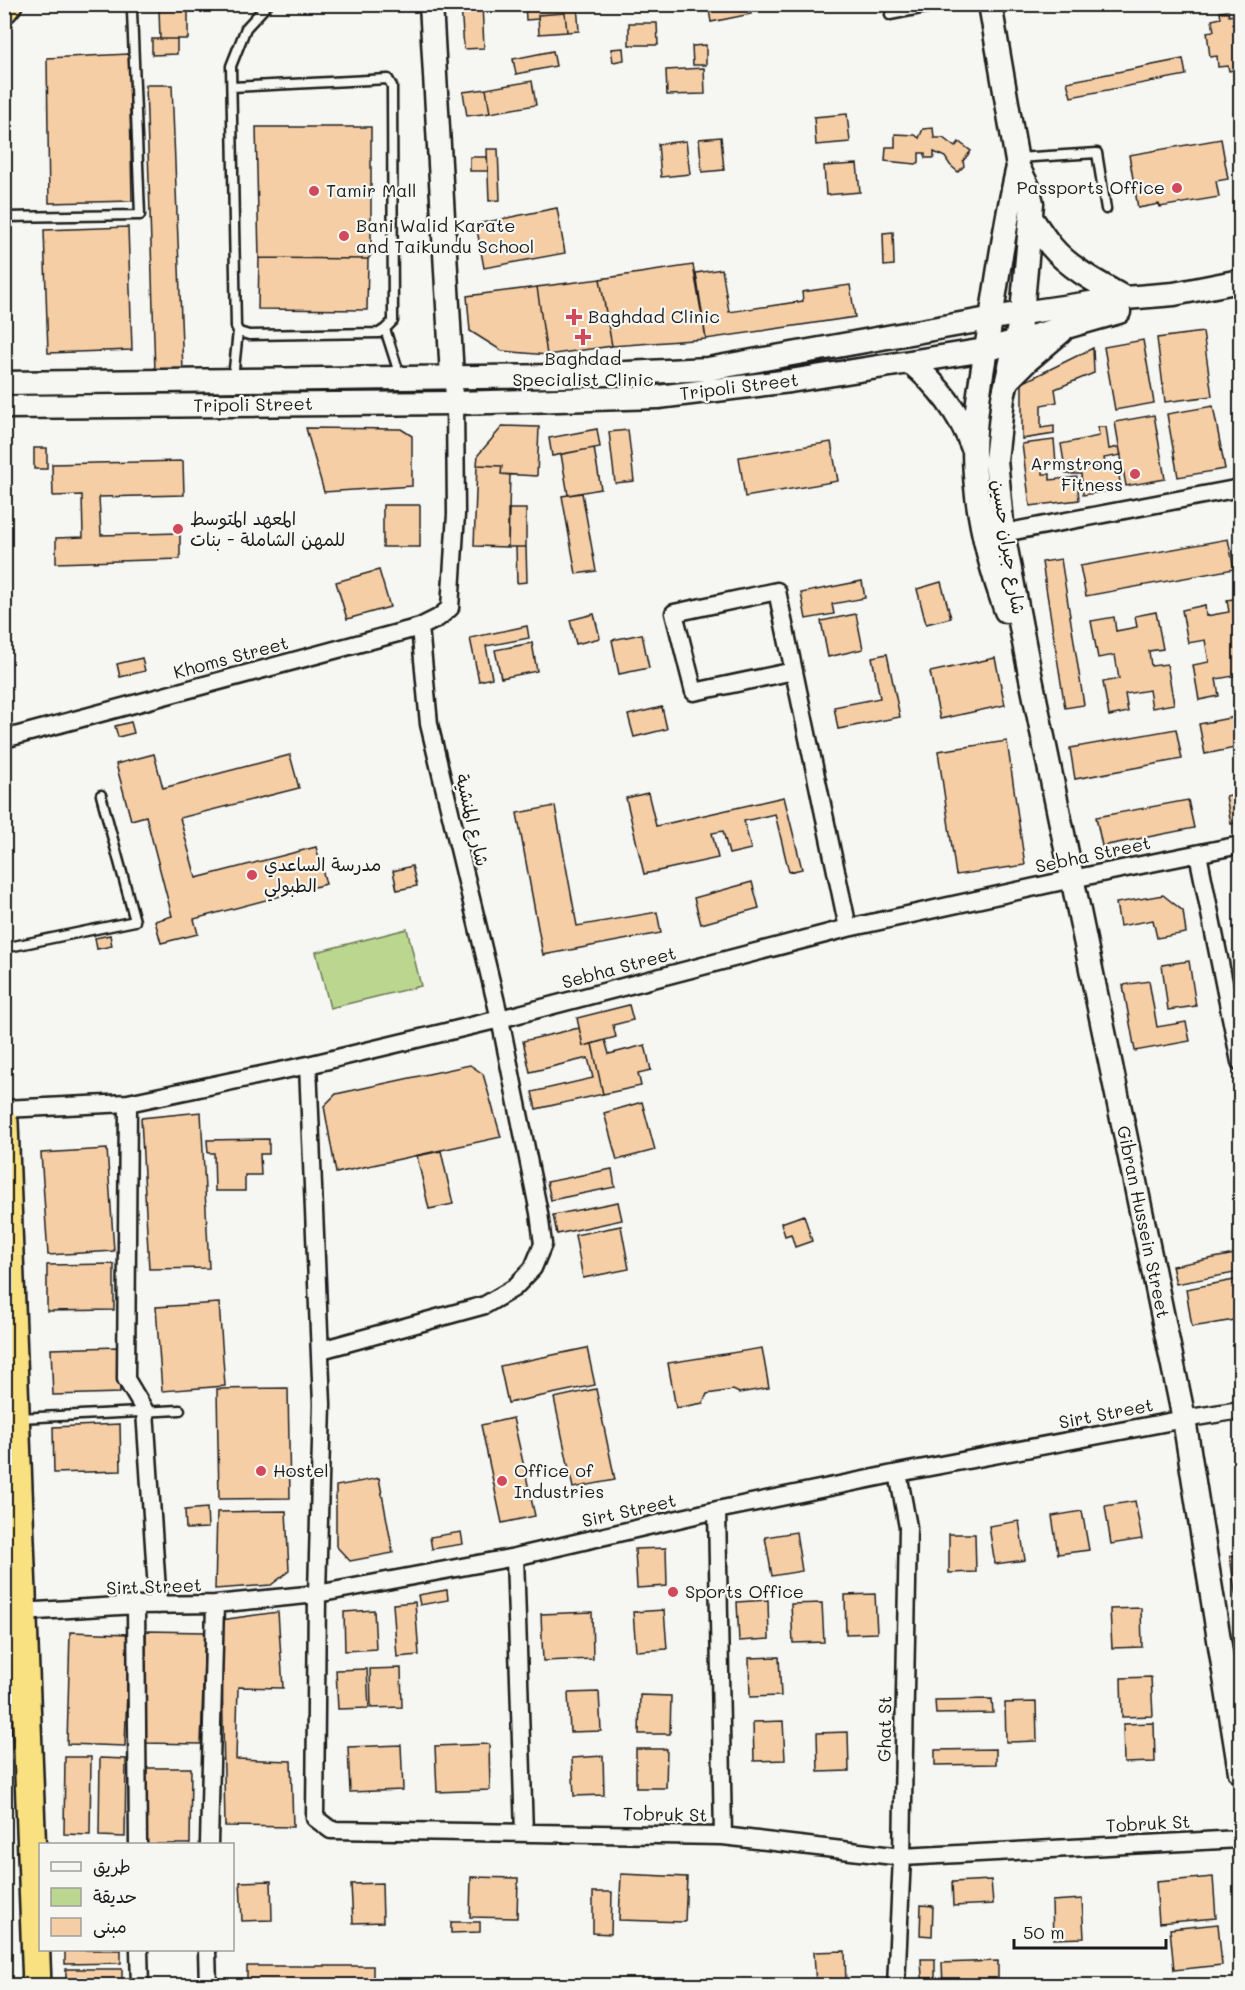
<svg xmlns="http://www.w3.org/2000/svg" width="1245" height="1990" viewBox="0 0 1245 1990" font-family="Mali,'Playpen Sans Arabic',sans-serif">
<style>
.green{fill:#bbd78f;stroke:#6c7a56;stroke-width:1.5}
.building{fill:#f6cea5;stroke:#1c1c1c;stroke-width:1.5}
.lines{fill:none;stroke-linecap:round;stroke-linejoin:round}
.service-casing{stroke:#1c1c1c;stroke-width:13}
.minor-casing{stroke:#1c1c1c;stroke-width:21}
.secondary-casing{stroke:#1c1c1c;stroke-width:27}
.trunk-casing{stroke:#1c1c1c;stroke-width:32}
.service{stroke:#f6f6f2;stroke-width:8}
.minor{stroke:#f6f6f2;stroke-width:16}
.secondary{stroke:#f6f6f2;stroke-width:22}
.trunk{stroke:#f9e181;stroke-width:27}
.poi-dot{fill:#d1495b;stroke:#f6f6f2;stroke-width:2}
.labels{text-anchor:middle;stroke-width:4.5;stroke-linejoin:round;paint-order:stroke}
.poi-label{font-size:18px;fill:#1c1c1c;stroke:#f6f6f2;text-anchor:start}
.street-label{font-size:18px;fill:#1c1c1c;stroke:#f6f6f2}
</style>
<rect width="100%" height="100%" fill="#f6f6f2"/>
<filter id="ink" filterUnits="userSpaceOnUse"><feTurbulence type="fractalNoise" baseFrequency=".0167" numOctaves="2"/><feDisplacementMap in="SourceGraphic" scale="12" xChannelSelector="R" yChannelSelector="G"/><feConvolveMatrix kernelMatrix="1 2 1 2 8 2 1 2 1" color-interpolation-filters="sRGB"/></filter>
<g filter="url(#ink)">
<path class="green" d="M407,929L421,986L330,1008L316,952Z"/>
<path class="building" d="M482,4L484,48L464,49L461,5Z
M525,4H577L579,31L567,32L565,13L538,15V19L526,20Z
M708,4H749L751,14L711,22Z
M159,9H188V39H160Z
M1228,11L1229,16L1240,14V69L1229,71L1228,66L1218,67L1217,56L1210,57L1207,32L1214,31L1212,20L1221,18L1220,12Z
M565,13L567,32L539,34L538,15Z
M629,23H657L658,45H629Z
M152,39H177V54L152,55Z
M706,45V65H693L692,46Z
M623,48L624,60L613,62L611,49Z
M553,51L556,66L516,74L513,59Z
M129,54L132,201L49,203L47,58Z
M1183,59L1186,75L1071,97L1067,82Z
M704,68L705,94L667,95L666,70Z
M532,81L536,105L490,113L486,89Z
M146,85H172L183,371L155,372Z
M486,89L490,113L467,116L463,92Z
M847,114L850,142L816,145L814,117Z
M256,127H371V255L368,259L259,258Z
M933,128L934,138H943L955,147L959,142L971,151L963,161L964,166L958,172L950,165L945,157L934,152V158H925V153H919V162L916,164L885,161L886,147H895V134L915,135L919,138L923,129Z
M721,137L724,170L702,172L699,139Z
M1221,139L1228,179L1216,181L1219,197L1160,207L1159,204L1138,208L1129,155Z
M686,141L690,174L661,177L658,144Z
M487,149H498L500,200L489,201Z
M470,157H487L488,171H470Z
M857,164L860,192L826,195L824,166Z
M557,208L565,253L484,268L476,224Z
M128,227L132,350L48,353L44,230Z
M893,232L894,265L884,266L883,233Z
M259,258L368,259L367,310L258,309Z
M693,265L706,339L612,346L600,279Z
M722,269L729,312L803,301L802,292L850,285L855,317L706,339L696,273Z
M600,279L612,346L547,355L537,287Z
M537,287L547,355L502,351L470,331L467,296Z
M1203,332L1212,396L1165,402L1157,338Z
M1143,340L1154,403L1115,410L1104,347Z
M1093,348L1094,373L1055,389L1057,402L1041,405V428L1054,426V434L1022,439V383Z
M1213,406L1225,469L1178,477L1167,414Z
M1154,415L1165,479L1126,486L1115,422Z
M503,426L539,427L537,476L501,474L502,466L477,465L478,455Z
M1098,427H1106L1109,449L1119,447L1121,455L1104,458L1105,463L1095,465L1096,472L1118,469L1121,489L1083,495L1081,474H1066L1061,444L1099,436Z
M306,428L401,429L412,436V486L324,492Z
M597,429L600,447L552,456L549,438Z
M628,430L634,481L615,483L609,432Z
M1054,440L1056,463L1043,465V474H1050V480L1077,477L1079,500L1030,506L1022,444Z
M831,442L838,481L745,497L739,457Z
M34,448H47V469H34Z
M594,448L601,489L568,495L561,454Z
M183,461L184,495L99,497L101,535L180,533V559L56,563V538L83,537L82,495L53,496L52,464Z
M477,465L502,466L501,474L510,475L508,547L474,546Z
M582,493L596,571L576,574L562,496Z
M383,505H420V547H383Z
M508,509H526V547H508Z
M1228,539L1234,569L1086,596L1080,566Z
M516,547H526L527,582L517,583Z
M1061,559L1084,705L1065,708L1042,562Z
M379,570L390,607L347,619L336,582Z
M862,581L865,598L832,604L834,614L806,619L801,593Z
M941,582L951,618L926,624L917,589Z
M1240,598V682L1239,675L1216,679L1219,696L1199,700L1193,665L1209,662L1205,640L1188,643L1182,610L1205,605L1206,616L1229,612L1227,600Z
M1156,612L1163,649L1149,651L1151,666L1167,664L1174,704L1152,708L1149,690L1125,694L1128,712L1109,716L1103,682L1119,679L1115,655L1098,658L1091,621L1114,617L1116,631L1137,627L1135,616Z
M594,614L600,638L576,644L570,620Z
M856,614L863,649L828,657L821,621Z
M527,626L529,638L486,646L492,678L479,681L470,638Z
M642,634L649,668L619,674L612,640Z
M532,643L537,671L501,678L495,650Z
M887,654L900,717L838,729L834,707L880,698L872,657Z
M142,658L145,671L120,677L117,664Z
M995,658L1005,705L940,719L930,672Z
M662,707L667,729L634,737L628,715Z
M1240,716V747L1205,754L1199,724Z
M131,722L134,733L118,737L115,726Z
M1176,729L1182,759L1075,779L1070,748Z
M1007,741L1025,865L956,875L938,751Z
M154,754L163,788L290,755L299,788L180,818L196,878L316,847L326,884L194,919L198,934L161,943L155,921L172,916L146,816L131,820L116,764Z
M648,793L656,826L784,797L802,869L789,872L775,814L744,821L751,849L729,854L723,831L712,833L718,858L644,874L626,798Z
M1240,793V822L1231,824L1226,796Z
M1188,800L1194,828L1102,846L1096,817Z
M555,806L577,926L657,912L661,933L543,955L517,813Z
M412,866L417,886L397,890L393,871Z
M752,882L759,908L701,924L694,898Z
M1163,895L1183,911L1186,933L1157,938L1153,920L1120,926L1116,903Z
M110,935L112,946L97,949L95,938Z
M1189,961L1196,1006L1168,1010L1162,965Z
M1149,981L1157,1027L1186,1022L1190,1041L1135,1051L1123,985Z
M629,1005L633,1020L613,1025L616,1037L583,1046L577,1018Z
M579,1028L583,1046L592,1044L603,1094L536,1109L532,1092L593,1078L588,1058L530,1072L523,1041Z
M605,1040L609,1054L645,1045L651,1070L638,1073L641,1086L603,1094L592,1044Z
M470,1065L483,1074L501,1137L336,1173L324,1106L336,1094Z
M642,1102L655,1150L617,1160L604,1113Z
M201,1112L209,1268L149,1269L141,1118Z
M269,1139V1154H260L261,1175H245V1191H215L214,1153H208L207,1140Z
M107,1149L114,1251L48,1255L41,1153Z
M441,1151L453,1204L429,1209L417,1156Z
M612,1169L615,1187L551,1200L547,1182Z
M618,1202L622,1220L557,1234L553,1215Z
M804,1215L812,1241L795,1247L791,1234L785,1236L781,1223Z
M621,1226L629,1269L583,1278L575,1235Z
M1240,1253V1272L1176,1284L1172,1266Z
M114,1264V1310L47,1311V1265Z
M1240,1279V1319L1192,1327L1186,1289Z
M219,1303L225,1386L162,1391L156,1307Z
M118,1347L120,1393L53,1395L51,1349Z
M587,1348L595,1385L508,1403L500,1366Z
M762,1348L769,1388L739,1393L733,1390L707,1394L703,1403L676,1408L668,1363Z
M288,1388L290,1498L219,1499L217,1389Z
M596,1389L615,1480L573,1488L554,1398Z
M513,1418L535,1516L502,1523L481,1425Z
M120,1424L121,1471L54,1473L53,1427Z
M379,1478L393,1553L350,1561L336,1546V1486Z
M1135,1501L1142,1539L1111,1544L1105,1506Z
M207,1508L208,1528L186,1529L185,1510Z
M286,1511L289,1571L271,1585L215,1589L217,1512Z
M1082,1511L1089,1550L1058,1554L1052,1516Z
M1019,1521L1025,1560L995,1564L989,1526Z
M461,1532L463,1544L432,1549L430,1537Z
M796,1532L802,1571L772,1576L765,1537Z
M949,1534H975L976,1572L949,1573Z
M666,1548L667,1586L637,1588L635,1549Z
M1240,1554V1606H1237L1230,1556Z
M447,1590L448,1600L420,1605L418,1595Z
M875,1594L877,1633L846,1634L845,1595Z
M768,1600L769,1639L739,1641L737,1602Z
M415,1602L419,1655L397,1657L393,1604Z
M822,1603L824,1642L793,1643L791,1604Z
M1141,1608L1142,1647L1112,1648L1110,1609Z
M374,1610L376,1649L345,1651L344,1612Z
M664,1610L667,1649L636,1651L633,1612Z
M278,1612L283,1688L238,1687L236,1759L291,1761L293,1827L225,1826L221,1620Z
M592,1612L593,1659L543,1661L541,1614Z
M146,1631L205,1632L201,1744L143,1743Z
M70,1632L129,1634L125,1746L67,1744Z
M779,1657L781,1696L750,1697L749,1658Z
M401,1668L402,1707L371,1708L370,1669Z
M367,1669L369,1708L338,1709L336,1670Z
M1151,1677L1153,1716L1122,1717L1121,1678Z
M599,1692L601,1731L570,1732L568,1693Z
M640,1695L671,1696L670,1734H639Z
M992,1699L993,1713L936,1714L935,1700Z
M1036,1702L1037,1741L1006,1742L1005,1703Z
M783,1721L785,1760L754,1761L753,1722Z
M1154,1723L1155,1762L1124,1763L1123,1724Z
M848,1732L849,1771L818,1772L817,1733Z
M489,1744L490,1790L437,1792L435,1746Z
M401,1745L403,1790L350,1792L348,1747Z
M636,1749H667L666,1788H636Z
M996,1749V1764L935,1765V1750Z
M603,1756L604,1795L574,1796L572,1758Z
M65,1757H91L90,1835L64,1834Z
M100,1758L126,1759L125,1837L99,1836Z
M145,1768H191L190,1844H144Z
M621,1874L687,1877L685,1922L619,1920Z
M471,1877L518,1878L517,1918L470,1917Z
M1213,1877L1216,1918L1159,1923L1156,1882Z
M991,1880L993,1904L953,1906L952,1882Z
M271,1881L272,1920L242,1921L240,1882Z
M382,1883L383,1922L353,1923L351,1884Z
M593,1892H612L611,1934L593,1933Z
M1082,1899L1084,1938L1053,1939L1052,1901Z
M921,1905L933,1906L932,1936L920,1935Z
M451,1922H480V1932L451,1933Z
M1218,1924L1222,1965L1174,1970L1170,1929Z
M65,1950H121V1963L65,1964Z
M845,1951L846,1986H816L814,1952Z
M921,1959H935V1978H922Z
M998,1961V1986H943L942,1963Z
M247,1966H373V1986H247Z
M66,1969H122V1986H66Z"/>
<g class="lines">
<g class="service-casing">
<path id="service" d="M268,4L246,28L231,66L236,327L239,332L249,335L379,333L385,329L400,376
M890,15L946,4
M232,87L388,79L392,86L393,321L385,329
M1017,158L1097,153L1106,209
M4,217L140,215L132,11L138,4
M233,378L238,331
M4,948L135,921L101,795
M19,1418L180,1410"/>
</g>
<g class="minor-casing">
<path id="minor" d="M993,535L1240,488
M794,671L694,692L674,613L777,591L848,928
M4,739L420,627L438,618L450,608L456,514L455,403L452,377
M1198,854L1240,1062
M308,1065L322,1404L317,1594L315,1818L331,1830L723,1836L902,1857L1240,1839
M128,1103L126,1379L145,1411L158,1605
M4,1109L128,1103L308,1065L500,1019L848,928L1072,879L1240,845
M321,1350L485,1305L514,1288L533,1268L543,1244L539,1213L500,1019L429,724L420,627
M717,1510L723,1836
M515,1557L524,1833
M136,1605L138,1844
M4,1613L136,1605L215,1604L317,1594L515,1557L717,1510L898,1473L1184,1419L1240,1410
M209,1844L215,1604
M139,1950L140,1986
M207,1950L208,1986
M896,1986L902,1857L908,1527L898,1473"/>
</g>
<g class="secondary-casing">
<path id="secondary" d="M431,4L452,377
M990,4L1018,167L1028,187L1032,203L1022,313L1003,398L996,460L1003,533L1030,674L1184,1419L1240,1772
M1032,219C1038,228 1044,237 1051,246C1070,269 1100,284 1125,298
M910,362C938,385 959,412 972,446
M1007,381L1027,361L1061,332
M4,383L566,376L708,369L1022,313L1125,298L1174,294L1240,281
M4,407L455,403L658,397L790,381L985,350L1119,312
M1006,611C988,561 974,504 974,450C975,406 984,363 991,319C999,268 1006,217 1018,167"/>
</g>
<g class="trunk-casing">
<path id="trunk" d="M4,9L8,4
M4,1122L37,1986"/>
</g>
<use href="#service" class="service"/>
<use href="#minor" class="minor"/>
<use href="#secondary" class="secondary"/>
<use href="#trunk" class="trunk"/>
</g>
</g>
<g class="poi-dot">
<circle cx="1177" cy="188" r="6"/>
<circle cx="314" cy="191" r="6"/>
<circle cx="344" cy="236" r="6"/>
<path d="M571 308h6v6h6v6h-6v6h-6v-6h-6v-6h6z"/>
<path d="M580 328h6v6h6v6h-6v6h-6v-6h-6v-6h6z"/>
<circle cx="1135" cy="474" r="6"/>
<circle cx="178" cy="529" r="6"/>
<circle cx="252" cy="875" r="6"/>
<circle cx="261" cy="1471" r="6"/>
<circle cx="502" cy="1481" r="6"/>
<circle cx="673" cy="1592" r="6"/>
</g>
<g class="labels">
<g class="poi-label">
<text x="1165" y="194" text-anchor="end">Passports Office</text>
<text x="326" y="197">Tamir Mall</text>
<text x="356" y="232">Bani Walid Karate<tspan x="356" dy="21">and Taikundu School</tspan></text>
<text x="588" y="323">Baghdad Clinic</text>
<text x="583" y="365" text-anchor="middle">Baghdad<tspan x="583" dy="21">Specialist Clinic</tspan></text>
<text x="1123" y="470" text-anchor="end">Armstrong<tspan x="1123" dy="21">Fitness</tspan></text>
<text x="190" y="525">المعهد المتوسط<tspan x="190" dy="21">للمهن الشاملة - بنات</tspan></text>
<text x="264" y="871">مدرسة الساعدي<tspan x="264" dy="21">الطبولي</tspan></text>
<text x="273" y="1477">Hostel</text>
<text x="514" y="1477">Office of<tspan x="514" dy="21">Industries</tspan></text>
<text x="685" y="1598">Sports Office</text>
</g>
<g class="street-label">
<text transform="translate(739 387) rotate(-7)" y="6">Tripoli Street</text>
<text transform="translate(253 405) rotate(-1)" y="6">Tripoli Street</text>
<text transform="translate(1008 547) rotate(81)" y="6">شارع جبران حسين</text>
<text transform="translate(231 658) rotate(-15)" y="6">Khoms Street</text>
<text transform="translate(472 820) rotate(77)" y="6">شارع المنشية</text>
<text transform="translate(1093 855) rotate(-12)" y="6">Sebha Street</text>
<text transform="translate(619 968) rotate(-15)" y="6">Sebha Street</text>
<text transform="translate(1143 1222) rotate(78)" y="6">Gibran Hussein Street</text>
<text transform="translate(1106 1414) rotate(-11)" y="6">Sirt Street</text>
<text transform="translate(629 1511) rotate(-13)" y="6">Sirt Street</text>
<text transform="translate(154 1587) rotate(-2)" y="6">Sirt Street</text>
<text transform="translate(885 1729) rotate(-89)" y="6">Ghat St</text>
<text transform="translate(665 1815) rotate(1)" y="6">Tobruk St</text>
<text transform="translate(1148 1824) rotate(-3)" y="6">Tobruk St</text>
</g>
</g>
<rect width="1245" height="1990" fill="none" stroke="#f6f6f2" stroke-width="24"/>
<rect x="12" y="12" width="1221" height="1966" fill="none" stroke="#1c1c1c" stroke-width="2" filter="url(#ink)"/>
<rect x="39" y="1843" width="195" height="108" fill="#f6f6f2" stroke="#9f9f9c" stroke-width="1.5"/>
<rect x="51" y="1862" width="30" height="9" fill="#f6f6f2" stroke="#9f9f9c" stroke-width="1.5"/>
<text x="93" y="1873" font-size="18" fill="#1c1c1c">طريق</text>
<rect x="51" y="1888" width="30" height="18" fill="#bbd78f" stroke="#9f9f9c" stroke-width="1.5"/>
<text x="93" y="1903" font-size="18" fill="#1c1c1c">حديقة</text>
<rect x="51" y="1918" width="30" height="18" fill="#f6cea5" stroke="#9f9f9c" stroke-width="1.5"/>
<text x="93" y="1933" font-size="18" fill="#1c1c1c">مبنى</text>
<path d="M1014 1939v9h152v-9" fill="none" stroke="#1c1c1c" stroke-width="3"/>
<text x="1023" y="1939" font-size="18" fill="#1c1c1c" stroke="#f6f6f2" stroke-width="4.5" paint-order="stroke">50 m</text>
</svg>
